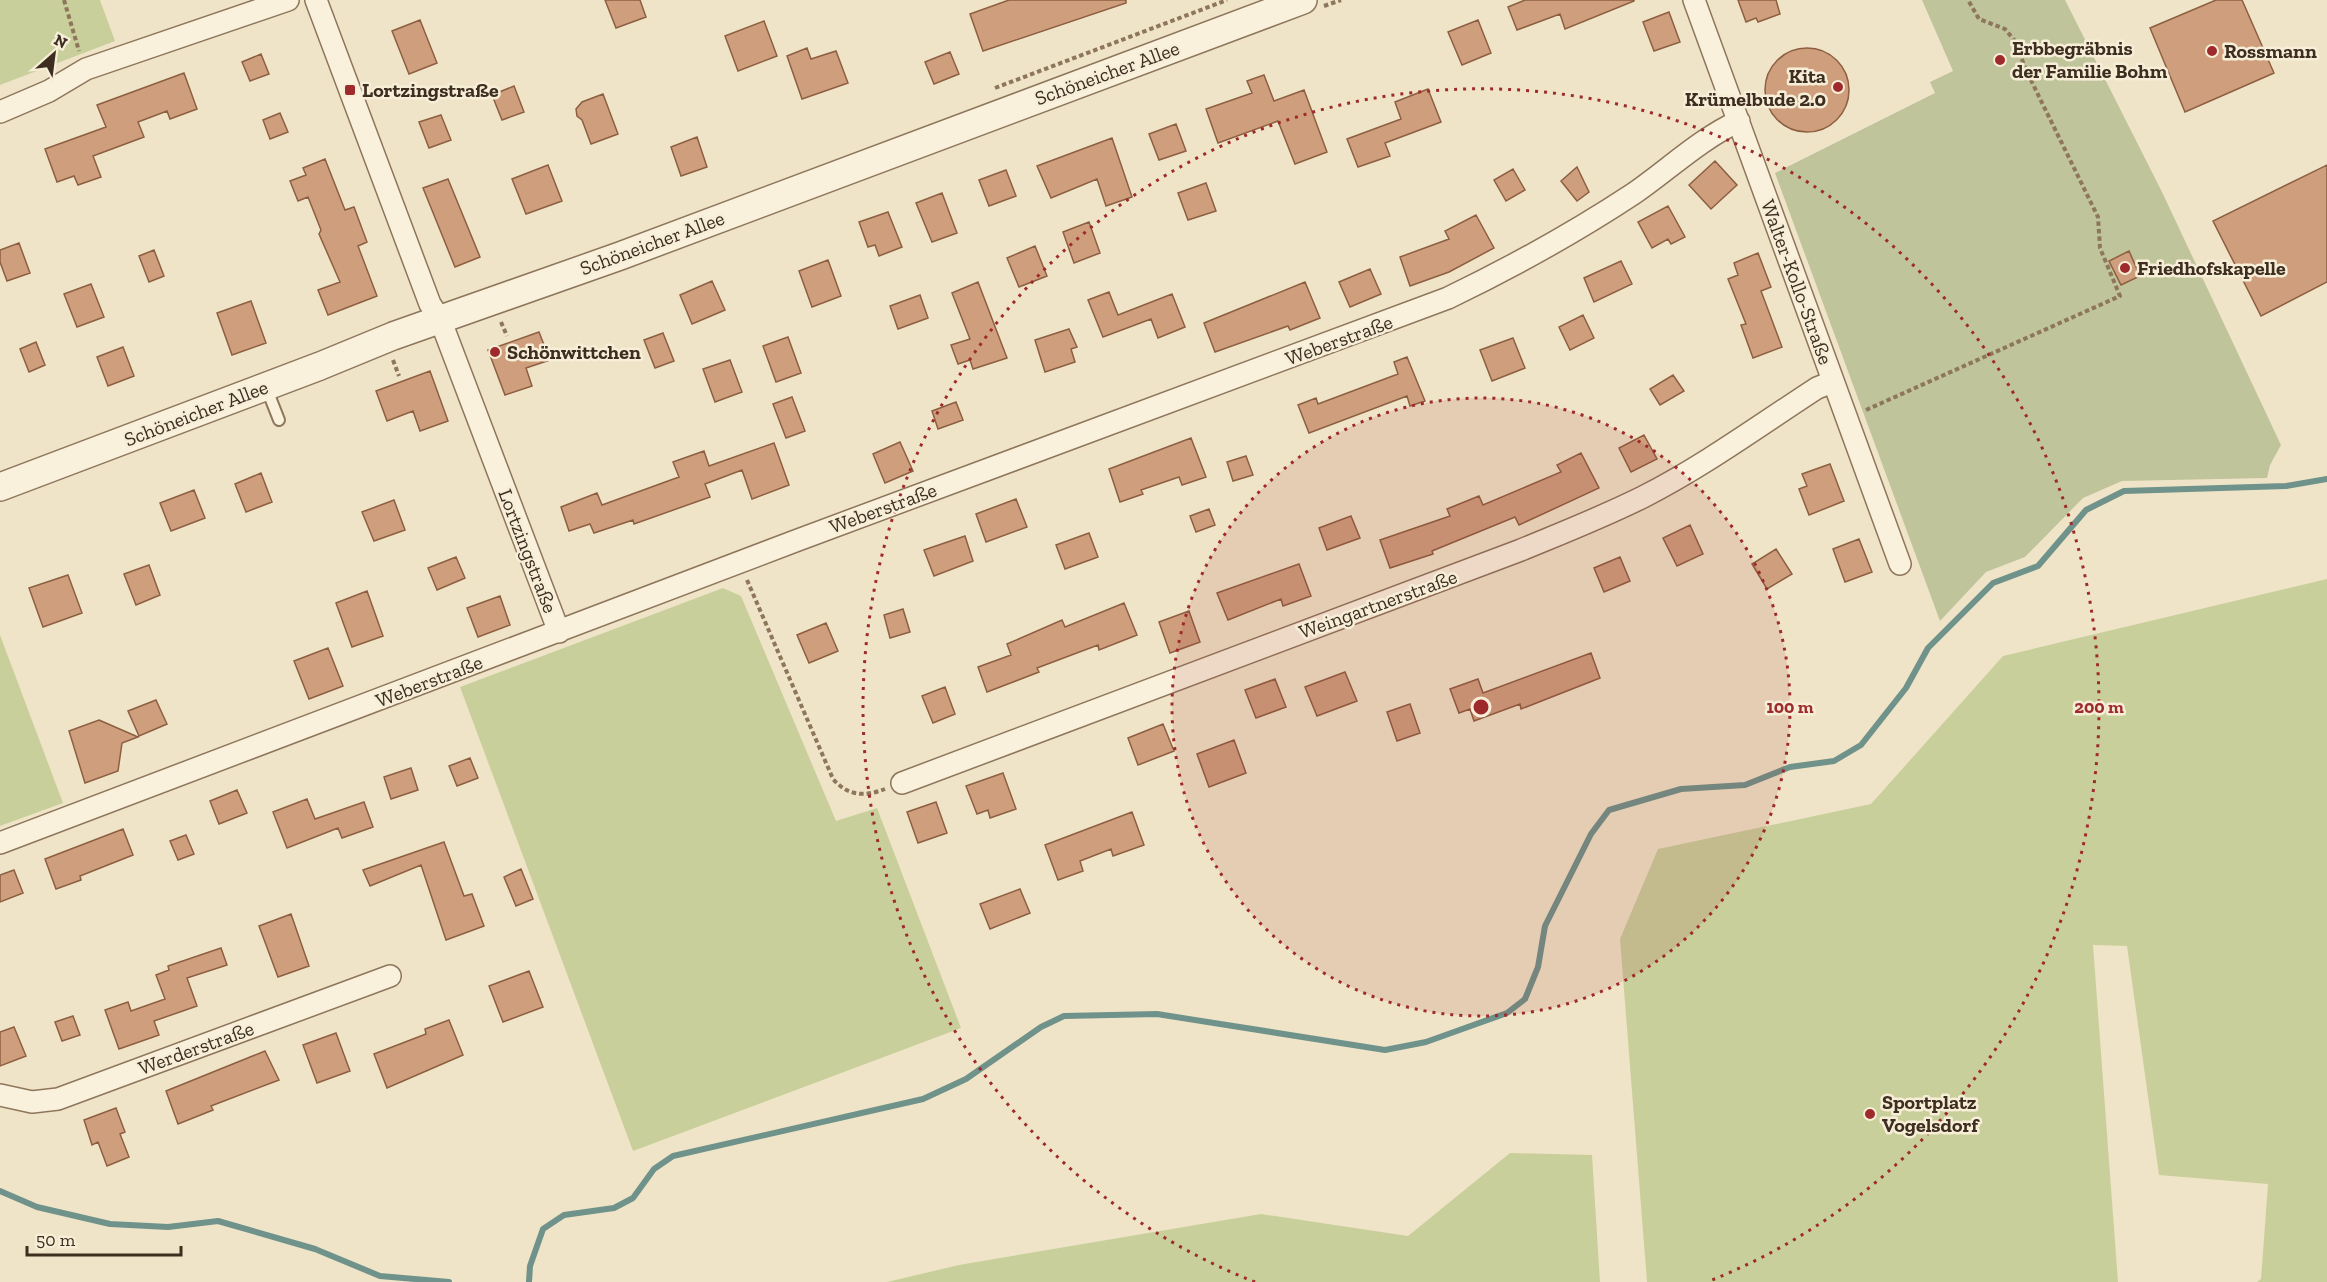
<svg xmlns="http://www.w3.org/2000/svg" width="2327" height="1282" viewBox="0 0 2327 1282" font-family="'Zilla Slab',serif">
<style>
.green{fill:#c9cf9b}
.cemetery{fill:#bfc49a}
.lines{fill:none;stroke-linecap:round;stroke-linejoin:round}
.stream{stroke:#6f938a;stroke-width:6}
.building{fill:#cf9f7d;stroke:#8d5f41;stroke-width:1.5}
.service-casing{stroke:#8d765c;stroke-width:14}
.minor-casing{stroke:#8d765c;stroke-width:24}
.tertiary-casing{stroke:#8d765c;stroke-width:30}
.path{stroke:#8d765c;stroke-width:4;stroke-dasharray:4.5 3;stroke-linecap:butt}
.service{stroke:#faf1dc;stroke-width:10}
.minor{stroke:#faf1dc;stroke-width:21}
.tertiary{stroke:#faf1dc;stroke-width:27}
.ring{fill:none;stroke:#9e2a2b;stroke-width:3;stroke-dasharray:3 6}
.poi-dot{fill:#9e2a2b;stroke:#f7eed8;stroke-width:2}
.labels{text-anchor:middle;stroke-width:5;stroke-linejoin:round;paint-order:stroke}
.poi-label{font-size:20px;font-weight:bold;fill:#3d2e20;stroke:#f7eed8;text-anchor:start}
.street-label{font-size:20px;fill:#3d2e20;stroke:#f7eed8}
.centre{fill:#9e2a2b;stroke:#f7eed8;stroke-width:3}
.ring-label{font-size:18px;text-anchor:middle;font-weight:bold;fill:#9e2a2b;stroke:#f7eed8;stroke-width:5;stroke-linejoin:round;paint-order:stroke}
</style>
<rect width="100%" height="100%" fill="#f0e4c8"/>
<path class="green" d="M0,0H100L115,41L0,85Z
M2327,579V1282H2257L2261,1279L2268,1184L2159,1175L2127,946L2093,945L2118,1282H1647L1620,939L1658,849L1871,804L2003,656Z
M723,588L741,596L836,821L877,808L961,1028L633,1151L460,687Z
M0,635L63,803L0,826Z
M1510,1153L1592,1155L1600,1282H887L959,1265L1261,1214L1408,1236Z"/>
<path class="cemetery" d="M1922,0H2065L2162,192L2281,445L2270,465L2267,478L2122,481L2083,498L2025,557L1986,572L1940,621L1775,173L1935,93L1930,82L1953,71Z"/>
<g class="lines">
<path class="stream" d="M0,1191L37,1207L110,1224L168,1227L218,1221L315,1249L380,1276L449,1282
M529,1282L530,1266L543,1229L564,1215L614,1208L633,1198L654,1169L673,1156L923,1099L966,1079L1041,1027L1064,1016L1157,1014L1385,1050L1426,1042L1507,1013L1525,999L1538,967L1545,926L1591,834L1609,810L1681,789L1745,785L1790,767L1834,761L1861,745L1906,688L1928,648L1993,583L2038,566L2086,510L2124,491L2286,486L2327,479"/>
</g>
<path class="building" d="M605,0H640L646,17L616,28Z
M1009,0H1126V3L983,51L970,14Z
M1525,0H1634V1L1565,29L1560,14L1517,30L1508,7Z
M1738,0H1776L1780,14L1758,22L1756,18L1746,22Z
M2216,0H2242L2274,73L2185,112L2150,28Z
M1669,12L1680,42L1654,51L1643,22Z
M420,20L437,63L409,74L392,31Z
M1478,20L1491,53L1462,65L1448,32Z
M764,21L777,56L738,71L725,36Z
M1765 90a42 42 0 1 1 84 0a42 42 0 1 1-84 0Z
M807,48L811,59L836,51L848,83L802,99L787,56Z
M950,52L959,74L934,84L925,62Z
M261,54L269,74L250,81L242,62Z
M184,73L197,109L170,119L167,111L138,122L144,137L93,156L101,177L78,185L74,176L57,182L45,149L106,127L97,105Z
M1264,75L1274,101L1304,90L1327,152L1295,164L1278,121L1218,143L1206,109L1252,93L1247,81Z
M514,86L524,112L502,120L492,95Z
M1428,89L1441,122L1385,143L1390,156L1358,167L1347,139L1401,119L1395,102Z
M603,94L618,134L591,144L582,120L577,116L576,109L582,102Z
M280,113L288,132L270,139L263,120Z
M441,115L451,140L429,148L419,122Z
M1176,124L1186,151L1159,160L1149,134Z
M697,137L707,167L681,176L671,147Z
M1112,138L1132,197L1106,206L1097,179L1051,198L1037,166Z
M325,159L345,210L354,207L367,242L358,246L377,296L328,315L318,290L340,282L319,234L321,230L308,197L298,201L290,181L306,175L303,168Z
M1715,161L1737,185L1711,209L1689,185Z
M548,165L562,201L526,214L512,179Z
M2327,165V282L2261,316L2213,221Z
M1577,167L1589,192L1577,201L1561,181Z
M1513,169L1525,190L1506,201L1494,180Z
M1006,170L1016,196L989,206L979,180Z
M448,179L480,257L455,267L423,188Z
M1206,183L1216,211L1188,220L1178,193Z
M942,193L957,233L932,242L916,203Z
M1668,206L1685,237L1671,244L1668,239L1652,248L1638,222Z
M888,212L902,247L879,256L875,245L868,247L859,222Z
M1476,215L1494,248L1449,272L1410,286L1400,257L1449,239L1445,231Z
M1089,222L1100,253L1074,263L1063,232Z
M19,243L30,273L7,281L0,262V250Z
M1035,246L1047,276L1019,287L1007,258Z
M154,250L164,276L149,282L139,256Z
M2129,251L2140,276L2121,285L2109,261Z
M1758,253L1771,287L1761,291L1782,347L1753,358L1741,325L1746,324L1728,279L1738,275L1734,263Z
M828,260L841,296L812,307L799,271Z
M1621,261L1632,284L1594,302L1584,278Z
M1370,269L1381,294L1350,307L1339,282Z
M712,281L725,310L692,324L680,295Z
M978,282L1007,358L973,369L970,360L958,364L951,345L970,339L952,293Z
M1305,282L1320,318L1290,330L1288,326L1215,352L1204,323Z
M91,284L104,317L77,327L64,294Z
M1109,292L1118,315L1172,294L1185,327L1158,338L1151,319L1103,337L1088,300Z
M920,295L928,318L898,329L890,306Z
M251,301L266,343L232,355L217,313Z
M1583,315L1594,338L1570,350L1559,327Z
M1069,329L1077,347L1071,349L1075,362L1045,372L1035,340Z
M539,332L550,360L526,368L532,386L505,395L488,350Z
M663,333L674,361L655,368L644,340Z
M788,337L801,373L776,382L763,346Z
M1513,338L1525,368L1492,381L1480,350Z
M36,342L45,365L29,372L20,349Z
M123,347L134,376L108,386L97,357Z
M1407,357L1425,401L1410,406L1407,396L1309,433L1298,405L1316,398L1318,404L1398,374L1394,362Z
M730,360L742,392L715,402L703,369Z
M430,371L448,421L420,431L413,411L387,421L376,391Z
M1673,375L1684,391L1660,405L1650,389Z
M792,397L805,431L786,438L773,404Z
M956,402L963,420L938,429L932,411Z
M1644,435L1657,459L1631,472L1619,448Z
M1191,438L1206,477L1182,485L1179,477L1141,490L1143,494L1120,502L1109,469Z
M900,442L913,471L885,483L873,454Z
M774,443L789,485L752,499L742,470L705,484L710,497L634,524L633,520L594,533L590,524L569,531L561,507L597,493L602,505L679,477L673,462L704,451L709,466Z
M1581,453L1599,488L1519,525L1515,517L1432,551L1433,554L1390,568L1380,540L1450,516L1447,509L1479,496L1483,505L1561,472L1557,465Z
M1246,456L1253,475L1233,481L1227,462Z
M1830,464L1844,501L1809,515L1799,489L1807,486L1802,474Z
M261,473L272,502L246,512L235,484Z
M194,490L205,518L171,531L160,503Z
M1016,499L1027,527L986,542L976,514Z
M394,500L405,530L374,541L362,512Z
M1209,509L1215,525L1196,532L1190,516Z
M1351,516L1360,538L1327,550L1319,528Z
M1690,525L1703,554L1677,566L1663,538Z
M1089,533L1098,557L1065,569L1056,545Z
M965,536L973,561L934,576L924,550Z
M1859,539L1872,572L1845,582L1833,549Z
M1776,549L1792,574L1767,589L1752,564Z
M456,557L465,578L437,590L428,568Z
M1620,557L1630,581L1604,592L1594,568Z
M1299,564L1311,596L1283,606L1281,599L1228,620L1217,593Z
M149,565L160,595L136,605L124,574Z
M68,575L82,613L43,627L29,588Z
M367,591L383,636L352,647L336,603Z
M500,596L510,625L478,637L467,608Z
M1124,603L1137,635L1099,650L1098,645L1037,668L1039,672L987,692L978,667L1011,655L1007,644L1062,620L1065,627Z
M903,609L910,632L890,638L884,615Z
M1189,611L1200,642L1170,653L1159,622Z
M826,623L838,651L809,663L797,635Z
M328,648L343,686L309,699L294,661Z
M1591,653L1600,678L1521,709L1520,704L1474,721L1470,709L1459,713L1450,689L1478,679L1483,693Z
M1345,672L1357,701L1317,716L1305,687Z
M1275,679L1286,707L1256,718L1245,690Z
M945,687L955,714L933,723L922,696Z
M156,700L167,724L139,736L128,711Z
M1410,704L1420,733L1397,741L1387,712Z
M99,720L138,737L122,743L118,771L85,783L69,731Z
M1163,724L1174,751L1138,765L1128,738Z
M1234,740L1246,773L1209,787L1197,754Z
M470,758L478,778L457,786L449,766Z
M411,768L418,790L391,799L384,777Z
M1003,773L1016,809L990,818L988,810L977,814L966,786Z
M237,790L247,813L219,824L210,801Z
M307,799L315,819L364,802L373,827L342,838L338,828L287,848L273,812Z
M936,802L947,833L918,843L907,812Z
M1132,812L1144,845L1113,856L1111,849L1080,861L1083,871L1058,880L1045,845Z
M123,829L133,855L80,876L81,880L56,889L45,859Z
M186,835L194,854L178,860L170,841Z
M444,842L464,896L472,894L484,926L446,940L421,865L370,886L363,870Z
M521,869L533,899L516,906L504,877Z
M14,870L23,893L0,902V875Z
M1020,889L1030,913L990,929L980,904Z
M291,914L309,966L278,977L259,926Z
M221,948L227,965L187,978L197,1006L154,1021L159,1035L119,1049L105,1010L128,1002L131,1011L165,999L156,975L169,970L168,966Z
M529,971L543,1007L503,1022L489,986Z
M73,1016L80,1035L62,1041L55,1022Z
M449,1020L463,1055L387,1088L374,1054L426,1034L425,1029Z
M14,1027L26,1056L0,1066V1032Z
M336,1033L350,1071L317,1083L303,1045Z
M265,1051L279,1080L211,1106L213,1110L178,1124L166,1091Z
M116,1108L125,1132L120,1134L129,1157L107,1166L98,1142L92,1145L84,1120Z"/>
<g class="lines">
<g class="service-casing">
<path id="service" d="M266,387L279,420"/>
</g>
<g class="minor-casing">
<path id="minor" d="M316,0L430,304L440,319L559,632
M1694,0L1900,564
M0,112L49,91L86,69L288,0
M902,783L1521,550C1562,533 1603,517 1643,497C1704,466 1760,425 1817,388L1832,382
M0,843L798,540L1448,298C1512,267 1574,233 1633,194C1668,170 1700,139 1739,121
M0,1095L32,1102L58,1099L390,976"/>
</g>
<g class="tertiary-casing">
<path id="tertiary" d="M0,487L320,366L393,336L620,256L1303,0"/>
</g>
<path class="path" d="M64,0L79,51
M1324,6L1341,0
M995,88L1227,0
M501,322L507,336
M393,360L399,376
M1866,410L2120,296L2100,248L2098,217L2026,70L2015,41L2005,29L1979,19L1968,0
M747,580L833,779C848,796 864,797 885,789"/>
<use href="#service" class="service"/>
<use href="#minor" class="minor"/>
<use href="#tertiary" class="tertiary"/>
</g>
<circle cx="1481" cy="707" r="309" fill="#9e2a2b" fill-opacity=".12"/>
<g class="ring">
<circle cx="1481" cy="707" r="309"/>
<path d="M1255 1282A618 618 0 1 1 1707 1282"/>
</g>
<g class="poi-dot">
<circle cx="2212" cy="51" r="6"/>
<circle cx="2000" cy="60" r="6"/>
<circle cx="1838" cy="87" r="6"/>
<rect x="344" y="84" width="12" height="12" rx="3"/>
<circle cx="2125" cy="268" r="6"/>
<circle cx="495" cy="352" r="6"/>
<circle cx="1870" cy="1114" r="6"/>
</g>
<g class="labels">
<g class="poi-label">
<text x="2012" y="55">Erbbegräbnis<tspan x="2012" dy="23">der Familie Bohm</tspan></text>
<text x="2224" y="58">Rossmann</text>
<text x="1826" y="83" text-anchor="end">Kita<tspan x="1826" dy="23">Krümelbude 2.0</tspan></text>
<text x="362" y="97">Lortzingstraße</text>
<text x="2137" y="275">Friedhofskapelle</text>
<text x="507" y="359">Schönwittchen</text>
<text x="1882" y="1109">Sportplatz<tspan x="1882" dy="23">Vogelsdorf</tspan></text>
</g>
<g class="street-label">
<text transform="translate(1107 73) rotate(-20)" y="7">Schöneicher Allee</text>
<text transform="translate(652 243) rotate(-20)" y="7">Schöneicher Allee</text>
<text transform="translate(1797 282) rotate(70)" y="7">Walter-Kollo-Straße</text>
<text transform="translate(1339 340) rotate(-20)" y="7">Weberstraße</text>
<text transform="translate(196 413) rotate(-21)" y="7">Schöneicher Allee</text>
<text transform="translate(883 508) rotate(-20)" y="7">Weberstraße</text>
<text transform="translate(528 551) rotate(69)" y="7">Lortzingstraße</text>
<text transform="translate(1378 604) rotate(-20)" y="7">Weingartnerstraße</text>
<text transform="translate(429 681) rotate(-21)" y="7">Weberstraße</text>
<text transform="translate(196 1048) rotate(-20)" y="7">Werderstraße</text>
</g>
</g>
<circle cx="1481" cy="707" r="9" class="centre"/>
<g class="ring-label">
<text x="1790" y="713">100 m</text>
<text x="2099" y="713">200 m</text>
</g>
<g transform="translate(54 54) rotate(28)" stroke="#f7eed8" stroke-width="4.5" paint-order="stroke">
<path d="M0-4.5L10 22L0 15L-10 22Z" fill="#3d2e20"/>
<text y="-9" font-size="16" font-weight="bold" text-anchor="middle" fill="#3d2e20">N</text>
</g>
<path d="M27 1246v9h154v-9" fill="none" stroke="#3d2e20" stroke-width="3"/>
<text x="36" y="1246" font-size="18" fill="#3d2e20" stroke="#f7eed8" stroke-width="4.5" paint-order="stroke">50 m</text>
</svg>
